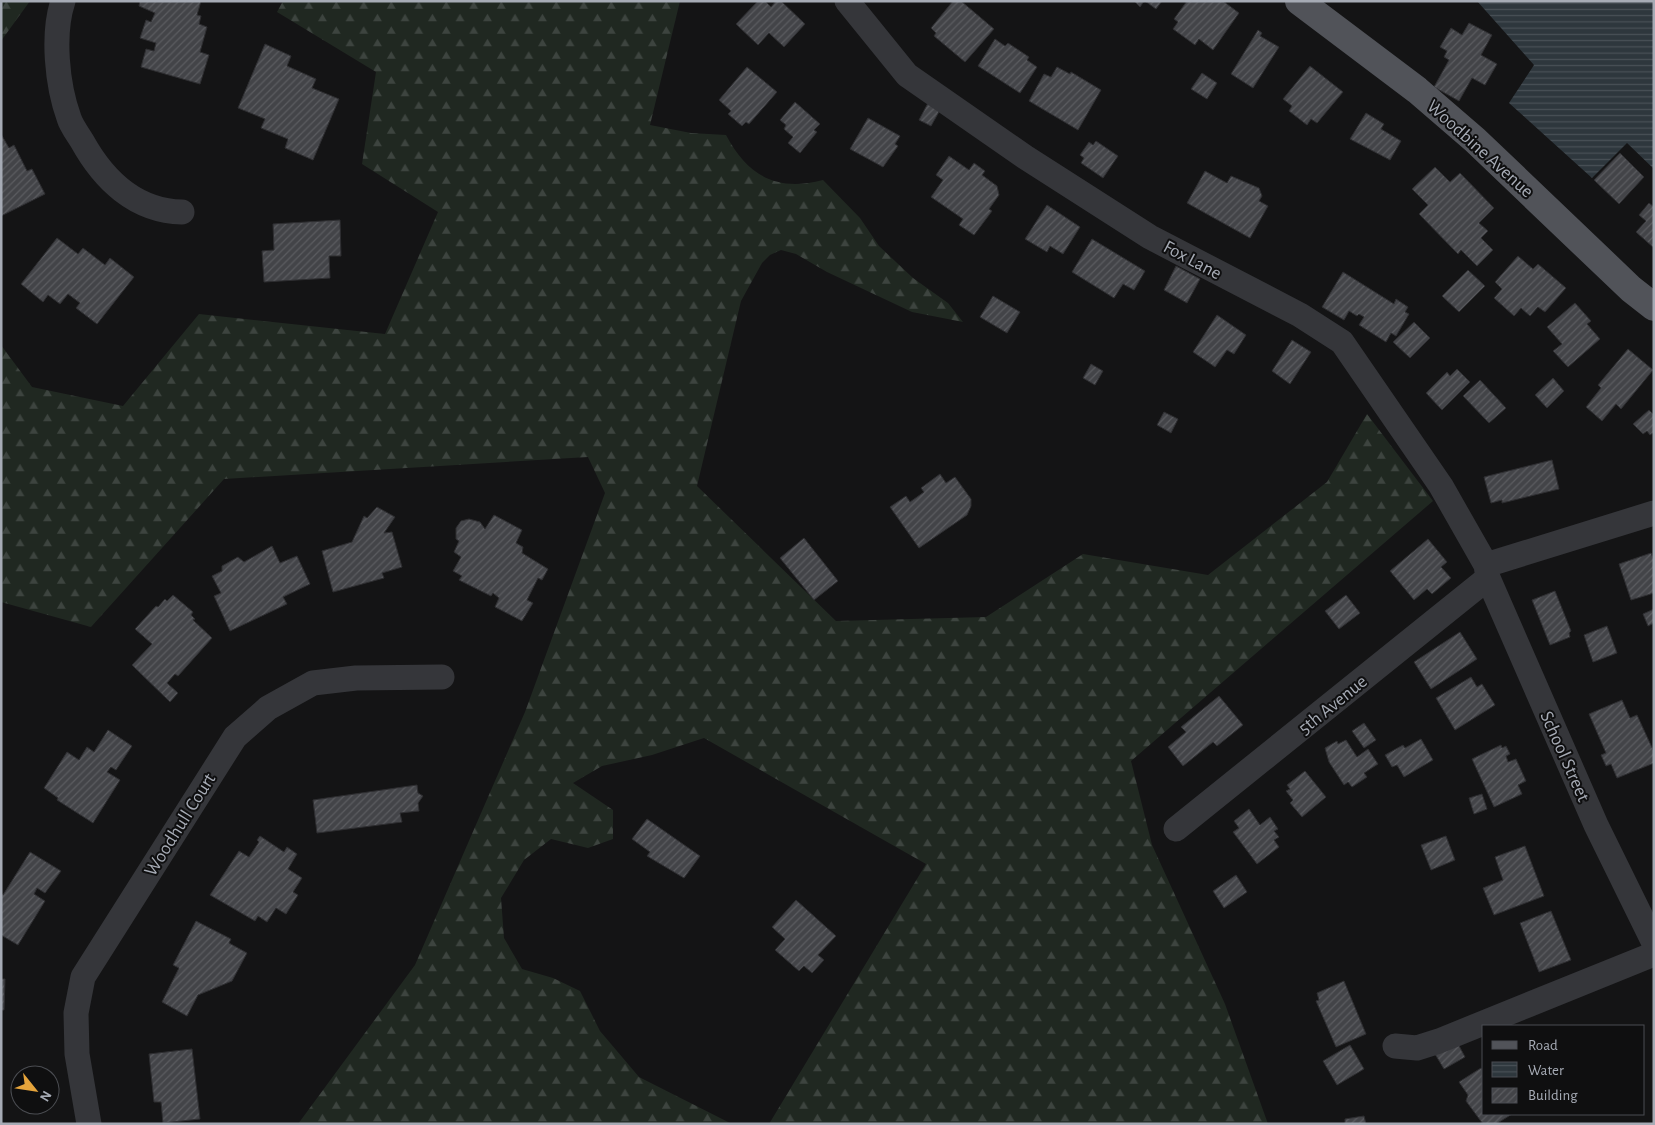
<svg xmlns="http://www.w3.org/2000/svg" width="1655" height="1125" viewBox="0 0 1655 1125" font-family="'Alegreya Sans',sans-serif">
<style>
.forest{fill:url(#forest-firs)}
.water{fill:url(#water-rules)}
.building{fill:url(#building-hatch);stroke:#2e2e31}
.lines{fill:none;stroke-linecap:round;stroke-linejoin:round}
.minor{stroke:#35363a;stroke-width:25}
.major{stroke:#515359;stroke-width:28}
.labels{text-anchor:middle;stroke-width:4;stroke-linejoin:round;paint-order:stroke}
.street-label{font-size:19px;fill:#a6abb5;stroke:#0f0f10}
</style>
<defs>
<pattern id="forest-firs" width="22" height="20" patternUnits="userSpaceOnUse" patternTransform="scale(1.25)"><rect width="22" height="20" fill="#202821"/><path d="M5 1l3.5 6h-7zM16 11l3.5 6h-7z" fill="#3d443f"/></pattern>
<pattern id="water-rules" width="6" height="5" patternUnits="userSpaceOnUse" patternTransform="scale(1.25)"><rect width="6" height="5" fill="#2e373d"/><path d="M0 2.5h6" fill="none" stroke="#495157"/></pattern>
<pattern id="building-hatch" width="6" height="6" patternUnits="userSpaceOnUse" patternTransform="scale(1.25)"><rect width="6" height="6" fill="#434448"/><path d="M-1 1l2-2M0 6l6-6M5 7l2-2" fill="none" stroke="#5b5c60"/></pattern>
</defs>
<rect width="100%" height="100%" fill="#141415"/>
<path class="forest" d="M1,1H30L1,41Z
M283,1H680L650,125L691,133L726,135C748,176 776,192 823,180L860,218L879,246L913,278L948,303L963,322L912,312L827,272L796,254L781,250L770,255L762,263L741,301L697,486L836,621L986,617L1083,554L1208,575L1327,482L1367,414L1433,501L1131,761L1152,845L1225,1004L1268,1124H769L926,864L704,738L652,755L602,766L573,783L613,810V839L588,848L551,839L524,860L501,898L504,938L522,969L553,978L580,991L600,1031L639,1077L732,1124H298L415,965L525,712L605,493L588,457L224,479L91,627L1,602V345L32,387L123,406L199,314L385,334L438,212L362,164L376,72L277,12Z"/>
<path class="water" d="M1477,1H1654V169L1627,143L1592,178L1509,103L1534,65Z"/>
<path class="building" d="M140,1H201L197,15L201,16L199,24L207,27L200,52L209,55L200,84L141,67L146,49L154,51L156,43L140,38L146,20L151,22L155,13L139,6Z
M758,1H765L771,7L776,1H781L805,24L784,47L769,33L758,45L736,24Z
M953,1H961L994,29L965,62L934,36L936,33L931,28Z
M1134,1H1144L1140,7Z
M1145,1H1162L1156,9Z
M1187,1H1223L1239,13L1213,50L1199,39L1195,45L1173,29L1178,22L1174,19Z
M1469,23L1492,35L1481,55L1497,64L1485,85L1472,78L1459,101L1434,87L1449,60L1444,57L1447,51L1440,47L1451,28L1462,35Z
M1258,30L1262,33L1260,36L1279,47L1253,88L1231,74Z
M995,39L1005,46L1008,43L1029,57L1027,60L1037,67L1020,93L978,66Z
M265,44L291,56L287,66L316,79L312,88L339,99L313,160L285,148L288,139L261,128L265,119L238,108Z
M1310,66L1343,92L1317,123L1311,119L1307,125L1289,111L1292,106L1283,99Z
M747,67L777,92L749,124L746,122L742,126L728,114L731,111L719,100Z
M1057,67L1070,74L1071,72L1101,90L1078,130L1029,101L1044,74L1051,77Z
M1202,73L1217,83L1207,99L1191,89Z
M795,102L820,124L814,130L817,132L800,153L788,143L793,137L784,129L786,125L780,120Z
M928,103L940,110L931,126L919,120Z
M1366,113L1384,124L1381,129L1401,141L1390,160L1350,139Z
M868,118L900,136L895,144L898,146L883,167L850,149Z
M1,134L9,148L14,145L27,171L32,169L45,194L1,216Z
M1096,141L1118,156L1103,178L1081,163L1084,158L1080,155L1089,142L1093,145Z
M1620,153L1644,177L1619,204L1594,180Z
M949,156L969,170L974,163L985,171L982,175L997,186L999,195L989,209L992,211L974,235L959,225L963,219L931,197L943,180L936,175Z
M1435,167L1450,182L1460,173L1494,208L1479,223L1488,231L1481,238L1493,250L1477,266L1461,250L1458,254L1419,214L1428,205L1412,189Z
M1205,171L1227,183L1231,176L1259,188L1262,196L1259,201L1268,206L1250,238L1187,203Z
M1649,203L1654,207V248L1636,232L1646,221L1639,215Z
M1047,205L1080,227L1063,254L1050,246L1047,252L1025,239Z
M340,220L341,256H329L330,278L264,282L262,251L274,250L273,224Z
M57,238L78,254L83,248L105,265L110,258L134,277L97,324L76,308L80,303L68,294L60,304L48,295L43,302L21,284Z
M1092,239L1145,271L1134,290L1123,284L1114,298L1072,272Z
M1518,256L1533,269L1538,264L1566,288L1545,312L1538,307L1530,316L1521,308L1514,316L1494,298L1502,289L1495,282Z
M1176,266L1200,279L1187,303L1164,290Z
M1468,270L1485,286L1459,312L1442,296Z
M1343,272L1394,304L1396,299L1408,307L1405,312L1409,314L1396,336L1391,333L1386,342L1359,325L1364,317L1359,314L1357,316L1349,311L1344,320L1322,307Z
M993,296L1020,312L1007,333L980,317Z
M1575,303L1591,321L1587,324L1600,339L1568,367L1553,351L1562,344L1547,327Z
M1217,315L1246,335L1234,354L1227,350L1215,367L1193,352Z
M1414,322L1430,338L1410,358L1393,342Z
M1292,340L1311,352L1290,384L1272,371Z
M1628,349L1653,370L1621,409L1616,404L1602,421L1586,407L1601,388L1598,385Z
M1091,364L1103,371L1095,385L1083,378Z
M1457,369L1470,382L1442,410L1426,393L1447,372L1450,376Z
M1553,378L1564,391L1547,408L1535,395Z
M1480,380L1506,408L1489,423L1463,396Z
M1649,410L1654,415V432L1650,435L1647,431L1643,434L1633,424Z
M1164,412L1178,419L1171,433L1157,425Z
M1552,460L1559,489L1502,503V500L1491,503L1484,477Z
M940,474L946,483L955,477L971,499V506L967,515L919,548L890,507L906,496L910,502L924,492L921,488Z
M377,507L395,517L384,533L392,532L402,567L382,573L384,578L333,592L322,551L352,542L364,516L367,518Z
M494,515L522,530L516,543L523,547L522,553L548,569L542,580L538,578L527,600L533,603L522,621L495,607L499,598L493,593L491,596L459,580L462,576L453,571L461,557L454,552L459,541L456,539V528L461,521L469,519L480,522L485,529Z
M804,538L838,581L814,600L780,558Z
M1428,539L1447,562L1441,567L1451,578L1432,594L1427,589L1414,600L1390,571Z
M272,546L280,563L297,556L310,584L283,597L287,604L230,631L214,596L221,593L212,576L222,571V566L238,557L244,562Z
M1651,553L1654,561V593L1631,600L1619,564Z
M1555,591L1571,631L1569,633L1570,637L1550,645L1532,600Z
M173,595L193,612L191,615L195,619L193,620L212,638L178,676L175,674L167,683L178,693L170,702L132,665L152,644L135,629L156,606L158,607L165,599L167,601Z
M1346,595L1360,613L1339,629L1325,611Z
M1654,609V623L1648,626L1643,614Z
M1607,626L1617,653L1593,662L1584,635Z
M1460,632L1477,659L1431,689L1414,662Z
M1471,677L1477,687L1482,684L1495,705L1455,730L1436,698Z
M1219,696L1243,725L1217,746L1213,742L1183,766L1168,747L1186,732L1181,727Z
M1622,700L1630,718L1637,715L1654,752V763L1617,778L1611,764L1606,766L1601,755L1606,753L1589,714Z
M1364,723L1376,740L1364,748L1352,731Z
M108,730L132,746L116,770L111,767L107,772L120,780L93,823L57,800L58,798L44,788L67,752L79,760L87,747L94,752Z
M1421,739L1433,760L1404,777L1397,765L1392,767L1385,755L1403,745L1405,748Z
M1346,740L1357,757L1368,749L1378,764L1364,773L1367,777L1352,787L1348,782L1344,785L1329,762L1325,748L1337,741L1338,744Z
M1501,745L1502,748L1506,746L1510,754L1506,756L1508,762L1516,759L1526,781L1518,785L1522,794L1494,807L1472,759Z
M1305,771L1326,797L1302,817L1290,803L1293,800L1286,791L1290,789L1287,785Z
M417,785L418,793L423,796L418,803L419,811L400,813L402,822L317,833L313,800Z
M1482,794L1487,809L1474,814L1469,798Z
M1249,809L1260,825L1270,817L1278,829L1274,831L1279,837L1274,840L1279,847L1257,864L1233,832L1239,828L1234,821Z
M647,819L700,856L684,878L647,856L650,852L632,839Z
M260,836L284,852L287,847L297,854L288,869L302,878L293,892L298,895L286,914L276,908L267,922L258,916L255,921L210,895L239,851L249,857L259,842L257,840Z
M1446,836L1455,860L1431,870L1421,845Z
M1525,846L1544,896L1494,915L1483,888L1503,880L1495,857Z
M30,852L61,871L45,893L37,888L34,894L45,901L18,945L1,935V893L3,895Z
M1236,875L1247,892L1224,908L1213,891Z
M796,900L836,936L818,955L824,960L812,973L804,966L799,971L775,950L785,939L772,927Z
M1551,911L1571,960L1539,972L1520,923Z
M196,921L231,939L229,943L247,953L232,981L198,995L187,1016L162,1002L179,968L173,965Z
M1,979H5L4,1010H1Z
M1344,981L1366,1034L1336,1047L1316,1001L1319,1000L1317,993Z
M1457,1042L1465,1057L1444,1069L1435,1054Z
M1350,1045L1364,1069L1337,1085L1323,1061Z
M192,1049L200,1119L163,1123L161,1102H154L149,1054Z
M1481,1068L1484,1072V1114H1512L1496,1124H1483L1466,1101L1468,1095L1459,1082Z
M1364,1116L1366,1124H1343L1345,1123V1119Z"/>
<g class="lines">
<path class="minor" d="M63,1C52,34 57,85 69,118C71,125 77,133 82,141C103,179 135,211 182,212
M847,1L907,75L1025,157L1150,237L1300,315L1342,342L1441,486L1486,565L1488,578L1596,825L1654,943
M1486,565L1654,513
M1176,829L1488,578
M1395,1046L1417,1048L1439,1041L1654,954
M89,1124L77,1054L76,1013L83,977L235,737L268,708L313,683L356,678L442,677"/>
<path class="major" d="M1299,1L1417,90L1475,140L1631,289L1654,307"/>
</g>
<g class="labels">
<g class="street-label">
<text transform="translate(1481 148) rotate(42)" y="7">Woodbine Avenue</text>
<text transform="translate(1193 259) rotate(28)" y="7">Fox Lane</text>
<text transform="translate(1332 704) rotate(-39)" y="7">5th Avenue</text>
<text transform="translate(1566 756) rotate(66)" y="7">School Street</text>
<text transform="translate(179 824) rotate(-58)" y="7">Woodhull Court</text>
</g>
</g>
<rect width="1655" height="1125" fill="none" stroke="#a6abb5" stroke-width="5"/>
<rect x="1482" y="1025" width="162" height="90" fill="#0f0f10" stroke="#4b4d52"/>
<rect x="1492" y="1041" width="25" height="8" fill="#515359" stroke="#4b4d52"/>
<text x="1528" y="1050" font-size="15" fill="#a6abb5">Road</text>
<rect x="1492" y="1062" width="25" height="15" fill="url(#water-rules)" stroke="#4b4d52"/>
<text x="1528" y="1075" font-size="15" fill="#a6abb5">Water</text>
<rect x="1492" y="1088" width="25" height="15" fill="url(#building-hatch)" stroke="#4b4d52"/>
<text x="1528" y="1100" font-size="15" fill="#a6abb5">Building</text>
<g transform="translate(35 1090) rotate(120)"><circle r="24" fill="#0f0f10" stroke="#4b4d52"/>
<path d="M0-4L9 19L0 12L-9 19Z" fill="#e5a43c"/>
<text y="-8" font-size="14" font-weight="bold" text-anchor="middle" fill="#a6abb5">N</text>
</g>
</svg>
